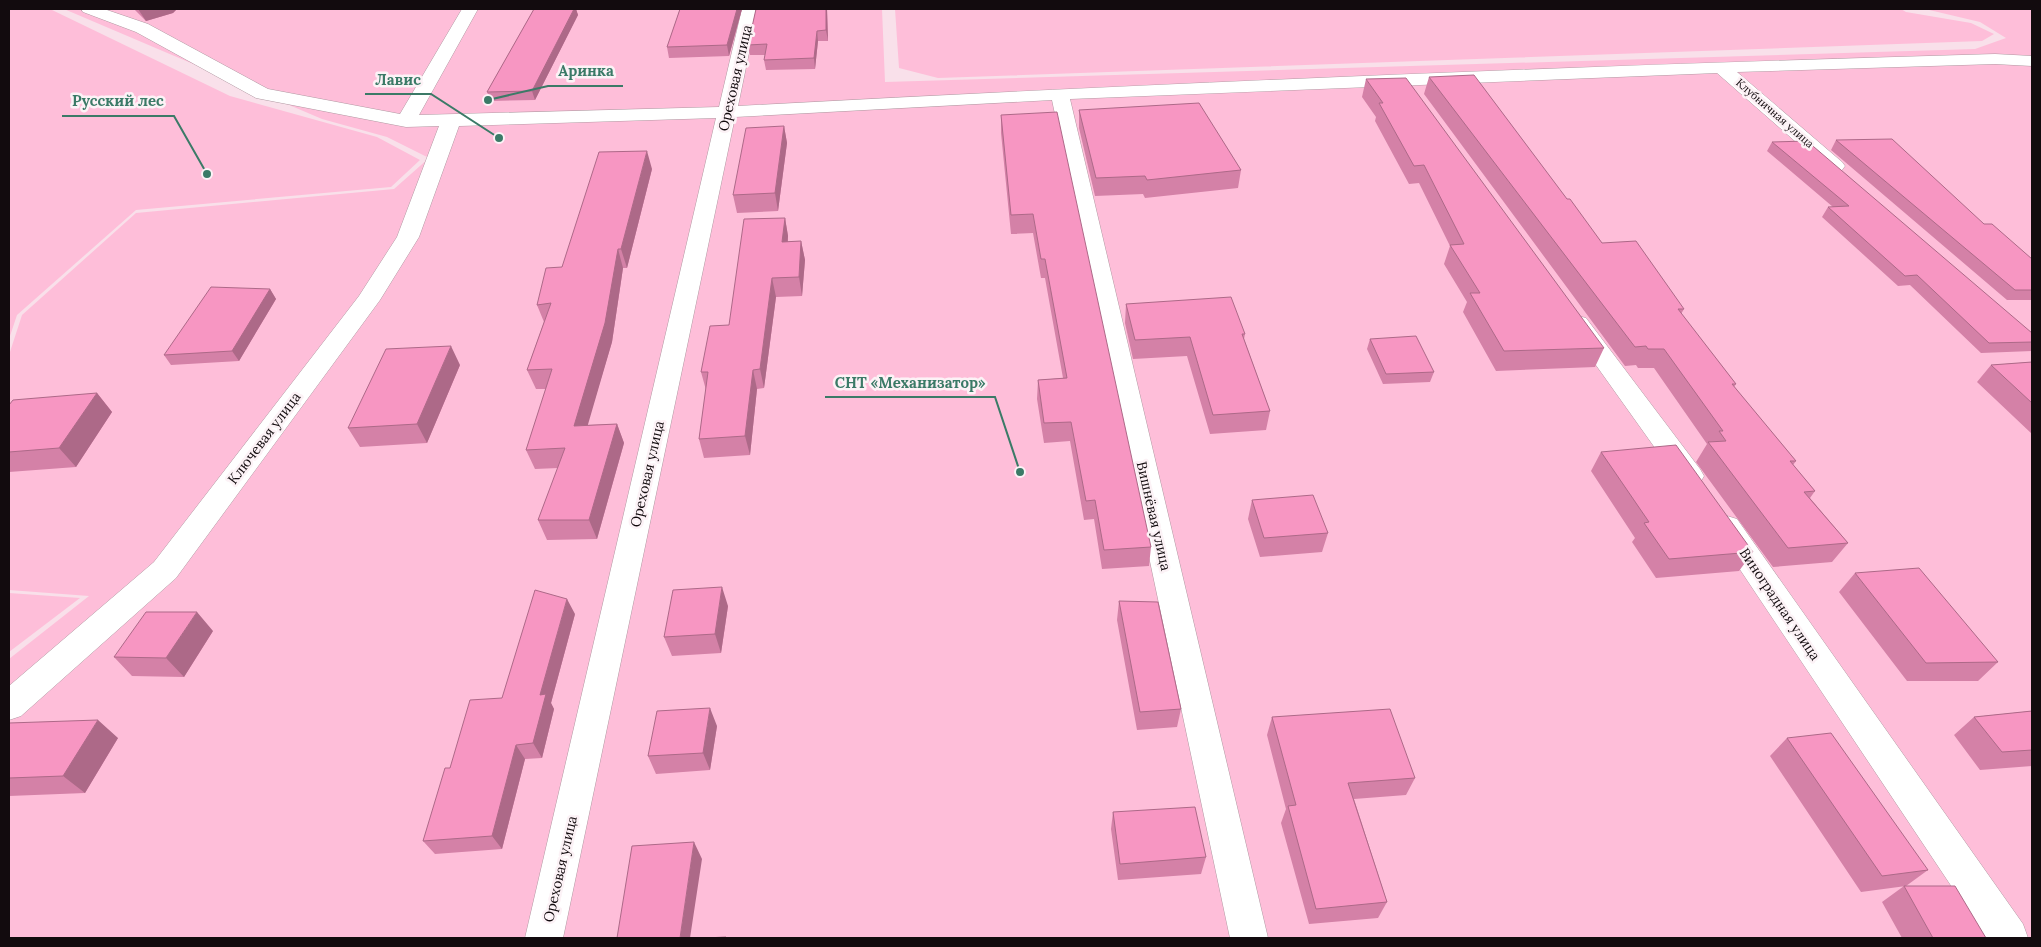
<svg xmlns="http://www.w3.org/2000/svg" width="2041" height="947" viewBox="0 0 2041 947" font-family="Lora,serif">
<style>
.green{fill:#febed9}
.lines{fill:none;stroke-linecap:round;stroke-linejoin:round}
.minor-casing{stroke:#b099a2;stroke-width:1}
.minor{fill:#fff;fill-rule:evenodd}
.wall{fill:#d481a7}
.shaded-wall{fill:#ad6988}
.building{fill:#f796c2;stroke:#ad6988}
.labels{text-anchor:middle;stroke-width:5;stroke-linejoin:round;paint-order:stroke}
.far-street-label{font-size:11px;fill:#120b0e;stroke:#fcf2f6}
.street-label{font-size:14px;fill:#120b0e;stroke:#fcf2f6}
.leader{fill:none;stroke:#3b7a67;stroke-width:2}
.callout-dot{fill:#3b7a67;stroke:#fcf2f6;stroke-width:2}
.callout-label{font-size:15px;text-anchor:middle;font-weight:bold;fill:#3b7a67;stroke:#fcf2f6;stroke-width:5;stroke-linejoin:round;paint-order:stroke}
</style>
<rect width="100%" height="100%" fill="#f9e0ea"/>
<path class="green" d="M9,9H50L230,96L377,137L420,160L391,187L136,210L17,315L9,339Z
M64,9H882L885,82L1975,49L2006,38L1980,22L1925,9H2032V938H9V659L89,596L9,590V355L22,315L136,213L394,189L429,158L387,137L322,119Z
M895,9H1901L1906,12L1971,23L1994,34L1982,41L938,78L899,68Z
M9,593L80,598L9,652Z"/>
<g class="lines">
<g class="minor-casing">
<path id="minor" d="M81,9H104L148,24L268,89L400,114L462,9H478L419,115L719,107L742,9H758L738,106C1157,83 1576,66 1995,54L2032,56V66L1995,64L1737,72L1842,162L1845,166L1842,170L1835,172L1828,170L1717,73L1070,99L1268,938H1230L1052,100L735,117L563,938H525L716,118L459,126L419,237L380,300L176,578L21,716L9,720V686L154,562L359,296L397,237L439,126L406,127L256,98L136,32L83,12Z
M1578,316L1586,318L1700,469L1704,476L1700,483L1690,486L1680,483L1566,323L1570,318Z
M1727,516L1737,519L2023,924L2028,938H1986L1717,535L1713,527L1717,519Z"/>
</g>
<use href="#minor" class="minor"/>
</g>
<path class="wall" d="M134,9H177L173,13L146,21Z
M534,9H576L578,15L535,100L491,101L487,92Z
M680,9H742L729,56L669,58L667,47Z
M756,9H827L828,41H818L815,69L766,70L764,60L765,55H750L748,45Z
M1429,77L1567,199L1602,243L1684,309L1681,314L1736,384L1734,387L1796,461L1793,465L1815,491L1810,498L1848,543L1832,562L1773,567L1696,462L1707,444L1654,368H1638L1636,365L1625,366L1424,94Z
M1366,79L1604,348L1595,367L1496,371L1463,312L1467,302L1444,264L1450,246L1419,183L1409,184L1375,121L1376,117L1362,97Z
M1079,110L1241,170L1238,188L1145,198L1143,194L1095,196L1079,128Z
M1001,115L1151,547L1149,566L1102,569L1094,519L1084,520L1070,441L1044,443L1037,399L1038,380L1063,378L1045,278H1041L1033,233L1011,234L1001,133Z
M784,126L787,143L778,211L737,213L733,195Z
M1836,140L1984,224L2032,259V300H2007L1831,150Z
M1772,142L2032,333V351L1981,353L1910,285L1898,286L1822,217L1828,207H1833L1767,151Z
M652,169L627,268H623L612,342L587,425L617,424L624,443L597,539L547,540L538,520L558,468L535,469L526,450L546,389H536L527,370L544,322L537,305L562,267Z
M785,218L788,236V242L801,241L805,260L802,296L776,297L764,388L757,389L750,455L704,458L699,439L706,390L701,372L729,325Z
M270,289L276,299L239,361L171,365L164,355Z
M1126,304L1245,334L1244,339L1270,411L1266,430L1210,434L1187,356L1133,359L1125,323Z
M1370,339L1434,372L1430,382L1383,384L1367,349Z
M2032,362V434L1977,382L1991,365Z
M460,365L427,443L360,447L348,428Z
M97,393L112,412L76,467L9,472V405Z
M1601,452L1753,552L1739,571L1656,578L1632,542L1635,538L1591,471Z
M1252,500L1328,533L1322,552L1260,557L1248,519Z
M1855,573L1998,662L1978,681H1907L1839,592Z
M1119,601L1181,709L1177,727L1137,730L1117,620Z
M728,606L721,653L672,656L664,637Z
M575,614L551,703L554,709L542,758L525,759L502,849L435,854L423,841L450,768L502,698Z
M213,631L184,677L132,676L114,657Z
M2032,711V766L1980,770L1954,735L1974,717Z
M1272,717L1415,778L1406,795L1354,799L1387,902L1378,918L1309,924L1281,823L1286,809L1267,735Z
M9,723L118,738L85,793L9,796Z
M717,726L710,770L656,774L648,756Z
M1787,738L1928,870L1906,886L1861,892L1770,756Z
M1113,812L1206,857L1201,874L1118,880L1111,829Z
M1904,886L1986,938H1902L1882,902Z"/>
<path class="shaded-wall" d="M138,9H177L173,13L146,21Z
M574,9H576L578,15L535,100L532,91Z
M737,9H742L729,56L727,45Z
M826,9H827L828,41L826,30Z
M817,31L818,41L815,69L814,58Z
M784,126L787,143L778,211L775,193Z
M647,151L652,169L627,268L621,249Z
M785,218L788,236L786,261L782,242Z
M801,241L805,260L802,296L799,277Z
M618,249L623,268L612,342L582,445L574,426Z
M772,278L776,297L764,388L760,369Z
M270,289L276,299L239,361L232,351Z
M451,346L460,365L427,443L417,424Z
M753,370L757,389L750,455L745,436Z
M97,393L112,412L76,467L59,448Z
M617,424L624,443L597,539L589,520Z
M722,587L728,606L721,653L715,634Z
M567,599L575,614L551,703L554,709L542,758L533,743L540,695Z
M197,612L213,631L184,677L166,658Z
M710,708L717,726L710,770L703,753Z
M98,720L118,738L85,793L63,776Z
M516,745L525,759L502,849L492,836Z
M694,842L702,859L690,938H680Z"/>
<path class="building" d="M534,9H574L532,91L487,92Z
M680,9H737L727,45L667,47Z
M756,9H826V30L817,31L814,58L764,60L767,44L748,45Z
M1474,75L1567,199H1570L1602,243L1636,241L1684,309H1678L1736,384H1732L1796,461H1790L1815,491L1804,492L1848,543L1788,548L1708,442L1726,441L1719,431H1723L1664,349H1648L1646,346L1635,347L1429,77Z
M1406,78L1604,348L1504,351L1470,293H1480L1450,245L1464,244L1424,165L1414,166L1379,103H1383L1366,79Z
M1199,103L1241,170L1147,180L1145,176L1096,178L1079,110Z
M1057,112L1151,547L1104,550L1095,500L1086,501L1071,422L1044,423L1038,380L1067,378L1045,259H1041L1033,214L1011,215L1001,115Z
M784,126L775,193L733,195L746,128Z
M1892,139L1984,224H1992L2032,259V290H2015L1836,140Z
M1807,141L2032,333V342L1989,343L1917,275L1905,276L1828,207L1849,206L1772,142Z
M647,151L621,249H618L605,323L574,426L617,424L589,520H538L565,448L526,450L552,369L527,370L551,303L537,305L546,268L562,267L599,152Z
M785,218L782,242L801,241L799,277L772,278L760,369L753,370L745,436L699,439L708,372H701L710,326L729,325L744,219Z
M211,287L270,289L232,351L164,355Z
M1231,297L1245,334H1242L1270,411L1213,415L1190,337L1135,340L1126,304Z
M1416,336L1434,372L1386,374L1370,339Z
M451,346L417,424L348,428L386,349Z
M2032,362V403L1991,365Z
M97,393L59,448L9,452V405L13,400Z
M1676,445L1753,552L1669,559L1644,523L1649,522L1601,452Z
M1313,495L1328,533L1264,538L1252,500Z
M1919,568L1998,662L1926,663L1855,573Z
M722,587L715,634L664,637L673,590Z
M535,590L567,599L540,695L546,694L533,743L516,745L492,836L423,841L445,768H450L470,700L502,698Z
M1119,601L1158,602L1181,709L1140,712Z
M146,612H197L166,658L114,657Z
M710,708L703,753L648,756L657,711Z
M1390,709L1415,778L1348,783L1387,902L1316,909L1288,806L1296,805L1272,717Z
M2032,711V750L2002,752L1974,717Z
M98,720L63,776L9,778V723Z
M1831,733L1928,870L1882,876L1787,738Z
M1195,807L1206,857L1120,864L1113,812Z
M694,842L680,938H617L632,846Z
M1904,886H1955L1986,938H1933Z
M726,937V938H705Z"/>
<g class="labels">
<g class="far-street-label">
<text transform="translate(1775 113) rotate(41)" y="4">Клубничная улица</text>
</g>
<g class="street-label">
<text transform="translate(735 78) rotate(-77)" y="5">Ореховая улица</text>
<text transform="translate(264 438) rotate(-53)" y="5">Ключевая улица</text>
<text transform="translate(647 474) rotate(-77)" y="5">Ореховая улица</text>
<text transform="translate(1154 516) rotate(77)" y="5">Вишнёвая улица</text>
<text transform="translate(1780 604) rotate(56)" y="5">Виноградная улица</text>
<text transform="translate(560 869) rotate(-77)" y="5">Ореховая улица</text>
</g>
</g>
<path class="leader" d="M488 100L548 86H623M499 138L431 94H365M207 174L174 116H62M1020 472L995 397H825"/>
<g class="callout-dot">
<circle cx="488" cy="100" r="5"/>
<circle cx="499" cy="138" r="5"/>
<circle cx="207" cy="174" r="5"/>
<circle cx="1020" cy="472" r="5"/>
</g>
<g class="callout-label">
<text x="586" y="76">Аринка</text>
<text x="398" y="85">Лавис</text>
<text x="118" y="106">Русский лес</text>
<text x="910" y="388">СНТ «Механизатор»</text>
</g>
<rect width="2041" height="947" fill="none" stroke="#120b0e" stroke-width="20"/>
</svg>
